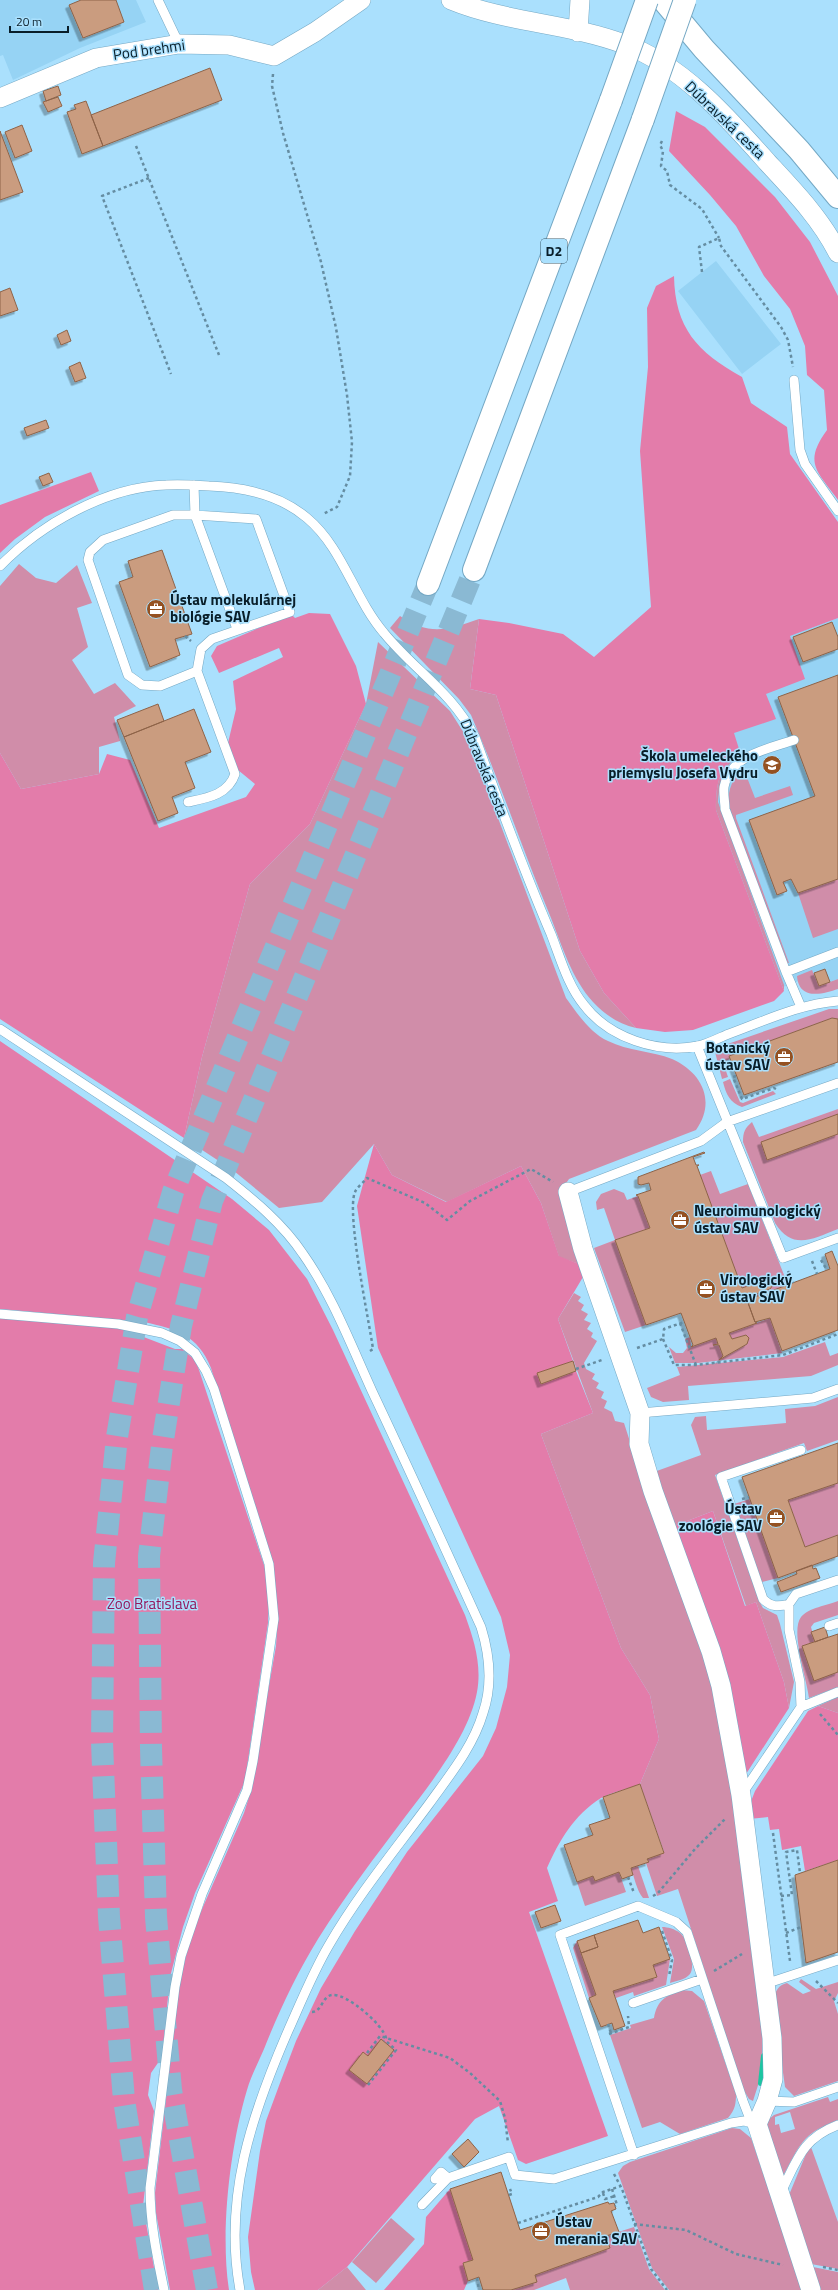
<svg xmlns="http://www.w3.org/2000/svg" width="838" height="2290" viewBox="0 0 838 2290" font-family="'Titillium Web',sans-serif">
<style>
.built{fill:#96d3f4}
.green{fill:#d08da9;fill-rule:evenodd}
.forest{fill:#e37caa}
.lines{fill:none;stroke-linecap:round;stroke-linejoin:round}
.stream{stroke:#1cc6a1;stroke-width:6}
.building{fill:#ca9c7f;stroke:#8e6348;filter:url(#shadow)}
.highway-tunnel{stroke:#8ab9d3;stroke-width:22;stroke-dasharray:22 11;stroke-linecap:butt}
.lane-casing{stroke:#75a8c4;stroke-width:10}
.street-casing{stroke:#75a8c4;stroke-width:20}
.highway-casing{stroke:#75a8c4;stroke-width:24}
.path{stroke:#658da2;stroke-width:2.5;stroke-dasharray:3 3;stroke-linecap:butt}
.lane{stroke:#fff;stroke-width:9}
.street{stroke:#fff;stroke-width:19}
.highway{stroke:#fff;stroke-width:22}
.highway-bridge-casing{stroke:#75a8c4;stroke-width:24;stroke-linecap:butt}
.highway-bridge{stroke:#fff;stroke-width:22}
.labels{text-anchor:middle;stroke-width:3;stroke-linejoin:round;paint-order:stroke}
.shield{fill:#aae0fd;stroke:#395869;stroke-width:1}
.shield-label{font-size:14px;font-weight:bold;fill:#091e29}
.street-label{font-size:15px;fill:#091e29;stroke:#aae0fd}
.poi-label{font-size:15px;font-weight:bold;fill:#091e29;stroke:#aae0fd;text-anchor:start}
.park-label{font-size:15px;fill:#93175c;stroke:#aae0fd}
</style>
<defs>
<filter id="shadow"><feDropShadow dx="-3.5" dy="3.5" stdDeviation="0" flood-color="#0004"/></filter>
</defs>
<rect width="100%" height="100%" fill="#aae0fd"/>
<path class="built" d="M0,0H136L146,22L80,48L13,80L3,55L0,56Z
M716,261L781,344L742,374L678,291Z
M838,618V979L819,986L814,975L783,987L762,992L695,806L773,642Z"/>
<path class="green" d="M19,564L36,578L56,583L77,565L92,603L77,608L88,647L72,660L94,694L115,683L136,706L114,717L120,741L99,747V774L21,789L0,753V586Z
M400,616C429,636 448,630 479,619L470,689L496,695L580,951L604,993L636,1028C619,1024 605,1015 593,1002C572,979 562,946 551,918C523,851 500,782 471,715L459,699L390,628Z
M378,642L450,711L469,741L566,998C577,1013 590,1033 608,1041C628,1051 652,1051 672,1059C703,1073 716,1102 696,1130L569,1179L560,1192L587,1274L583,1277L579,1264L559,1257L541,1203L521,1166L447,1202L392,1175L374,1144L322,1202L279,1208L234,1171L184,1138L202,1057L250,884L310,824L366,704Z
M739,749C738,756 733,759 729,765C721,778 719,788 718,802L784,985V991L716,810C716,779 719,774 739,749Z
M743,767L755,798L790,786L793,795L736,815V818L789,963H786L728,804C728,789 733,778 743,767Z
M838,879V929L813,938L798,893Z
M812,970L819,986L838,979V989C823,994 799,1001 797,976Z
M829,1009H838V1019L832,1018L729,1056L730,1059L723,1062L728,1077L722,1079L715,1052L716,1048Z
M730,1079L740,1102L743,1103L773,1091L776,1094L742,1107C730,1103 726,1094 723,1082Z
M838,1109V1229C812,1239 793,1251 775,1223L743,1142C743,1132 745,1128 752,1122L759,1137Z
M711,1171L720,1194L748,1184L788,1285L753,1298L751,1296L770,1289L773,1285L771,1281L768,1279L742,1288L700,1175Z
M614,1189L624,1193L627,1200L638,1196L650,1228L615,1240L646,1325L625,1332L594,1248L615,1240L604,1208L597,1210L596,1202L601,1194Z
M574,1293L581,1297L578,1301L584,1305L581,1310L588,1314L584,1320L591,1323L587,1329L593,1333L591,1337L597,1341L584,1363L586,1369L595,1374L592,1379L599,1383L596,1388L604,1392L601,1398L607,1401L604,1408L612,1412L615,1421L624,1423L656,1523L714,1689L732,1799L763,2040L760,2079L753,2101L749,2099L743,2089L678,1889L657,1896L646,1863L648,1862L647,1859L664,1852L640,1784L659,1739L650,1695L621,1648L541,1434L593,1413L558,1319Z
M770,1318L782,1353L698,1363H675L669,1347L676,1353H683L687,1348L685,1339L690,1337L691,1347L716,1338L718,1344L713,1346L719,1345L723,1356L719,1360L747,1344L746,1335L732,1339L729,1333Z
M825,1342L830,1356L838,1353V1365L811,1376L688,1386L689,1400L663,1402L651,1397L647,1388L680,1375L677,1367L783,1357Z
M838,1397V1440L807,1451L804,1443L715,1475L759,1601L763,1608L777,1615L780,1624L794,1682L789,1708L784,1682L756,1602L746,1606L713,1511L674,1526L654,1472L701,1455L691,1425L695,1417L706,1416L707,1430L786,1423L785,1409L815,1406Z
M838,1483V1535L805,1547L788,1500Z
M750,1499L778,1578L762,1582L734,1504Z
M838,1601V1615L814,1623L811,1627L815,1642L802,1646L814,1680L838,1672V1687L809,1698C807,1680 790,1631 801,1617C808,1608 828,1605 838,1601Z
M838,1697V1713L818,1706Z
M638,1866L649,1898H643C637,1891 634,1877 631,1868Z
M619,1872L626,1892L585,1906L577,1882L593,1876L595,1881Z
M662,1927C668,1927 675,1929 680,1933C688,1939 696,1966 690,1974C685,1980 676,1981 670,1983L674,1959Z
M594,1935L581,1953L596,1995L589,1998L573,1948L577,1941Z
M670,1959L666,1985L634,1996L633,1992L616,1998L613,1991L657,1977L653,1965Z
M801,1979L816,1989L838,1982V1993L834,2001L838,2014V2081L794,2096L785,2087L773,1999C776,1991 778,1985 787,1983L803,1994L811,1991L799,1982Z
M681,1990L692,1991L704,2001L736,2094C736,2104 735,2110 728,2118L680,2134L660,2122L642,2128L610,2035L631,2028L630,2025L654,2018C657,2000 666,1996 681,1990Z
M828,2097L830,2102L838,2099V2120C801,2134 800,2145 782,2178L766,2128L768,2120L774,2115ZM790,2112L795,2129L781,2133L779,2124L775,2125V2117Z
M732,2128L740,2129L751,2138L803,2290H669L652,2268L618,2173L623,2166L630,2162Z
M811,2147L838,2222V2269L811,2264L789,2195L806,2154Z
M391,2218L415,2239L376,2283L352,2262Z
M634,2227L649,2269L665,2290H570L566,2278L534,2290H511L537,2282L535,2275L610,2248L606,2236Z
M347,2267L366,2290H318Z
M813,2267L838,2272V2290H820Z"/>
<path class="forest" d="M676,111L705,127L775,197L810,242L838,296V500C817,471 803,463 827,430L824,390L807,375L805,346L790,309L764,276L736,226L710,195L669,151Z
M674,276C675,328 697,352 742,377L751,403L787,427L790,454L838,522V618L790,636L805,679L766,694L776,719L734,733L739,749C719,774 716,779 716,810L784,991L774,1001L693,1030L665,1032L636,1028L604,993L580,951L496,695L470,689L479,619L509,623L563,634L594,657L651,607L640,451L648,367L647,308L656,286Z
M91,472L99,491L45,517L15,539L0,553V505Z
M309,613L330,614L356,666L366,704L310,824L250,884L202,1057L184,1138L0,1019V753L21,789L99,774L107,754L130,760L159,828L246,797L255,784L238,770L228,743L236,709L233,681L283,657L279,648L219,673L211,656L217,646L291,614L295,618Z
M0,1041L232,1199L269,1230L307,1279L333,1330L465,1615C474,1640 482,1665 477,1692C469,1735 431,1783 405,1817C375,1857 345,1896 318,1939C297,1973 279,2011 264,2049C258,2063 251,2076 247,2090C230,2147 220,2232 229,2290H170L156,2213L155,2193L180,1980L192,1932L244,1813L250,1794L276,1646L278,1614L273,1565L211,1368C198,1335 176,1329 144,1322L0,1309Z
M374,1144L392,1175L446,1202L521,1166L541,1203L559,1256L579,1264L583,1277L558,1319L573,1361L537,1374L541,1384L576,1371L593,1413L541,1434L621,1648L650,1695L659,1739L640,1784C628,1789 612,1792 601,1798C574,1815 559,1841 547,1868L558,1901L529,1912L608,2136L526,2164L518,2160L499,2106L475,2119L347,2267L318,2290H255L251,2272L248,2237L260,2151L266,2121L280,2083L296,2041L321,1988L355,1931L407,1852L483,1756L496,1728L507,1687L510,1655L501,1617L378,1348L357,1206Z
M0,1318L119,1327L140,1331L141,1336L175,1349H182L195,1360L199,1370L266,1571L269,1598L268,1623L245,1781L195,1893L183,1927L170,1977L162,2057L151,2073L148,2095L154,2111L143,2206L158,2290H0Z
M713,1511L745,1606L756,1602L784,1682L789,1708L746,1774L674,1526Z
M818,1706L838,1713V1860L805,1871L801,1846L782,1850L779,1829L770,1830L768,1817L749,1819L750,1804L755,1791L808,1711Z
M450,2189L473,2260L463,2263L468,2281L464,2290H384L424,2244L426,2217Z"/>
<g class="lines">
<path class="stream" d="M761,2083L764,2056"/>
</g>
<path class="building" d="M81,0H116L124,22L83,38L69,5Z
M210,68L222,100L103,146L91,115Z
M58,86L61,95L46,101L43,91Z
M58,97L62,106L48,112L43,102Z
M86,101L103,146L82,154L67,112L76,109L74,105Z
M22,125L32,151L15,158L5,132Z
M0,131L23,192L0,200Z
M10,288L18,310L0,316V292Z
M67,330L71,341L61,345L57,335Z
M80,362L86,378L75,382L69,367Z
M46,420L49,428L27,436L24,428Z
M49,473L53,482L43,486L39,477Z
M162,550L192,634L175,639L180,655L150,667L119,582L133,577L128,561Z
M832,622L838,637V649L803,662L793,637Z
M838,675V879L798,893L791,879L783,882L787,891L777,895L749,820L815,796L778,697Z
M158,704L164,721L124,737L117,720Z
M194,709L211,752L185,762L195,788L172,797L178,813L158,821L124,737Z
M825,969L830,982L819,986L814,973Z
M832,1018L838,1019V1062L744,1095L729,1056Z
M838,1114V1134L767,1160L761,1142Z
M704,1152L705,1153L693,1157L696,1165H699L697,1166L742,1288L768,1279L773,1285L770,1289L751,1296L753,1298L747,1300L755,1322L757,1323L729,1333L732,1339L746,1335L749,1338L747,1344L719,1360L723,1356L719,1345H713L718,1344L716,1338L691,1347L693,1345L681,1313L646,1325L615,1240L650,1228L638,1196L636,1195L651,1190L649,1183L641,1185L638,1184V1177Z
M832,1251L838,1266V1330L782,1351L770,1318L755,1322L747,1300L830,1269L825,1254Z
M573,1361L576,1371L541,1384L537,1373Z
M838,1443V1483L788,1500L805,1547L838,1535V1556L778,1578L742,1477Z
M812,1565L813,1569L816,1568L820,1578L781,1592L777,1582L797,1574L796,1571Z
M825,1627L828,1637L815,1642L811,1632Z
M838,1634V1672L814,1681L802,1646Z
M640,1784L664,1853L647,1859L649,1862L631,1868L633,1875L622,1879L619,1872L595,1881L593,1876L577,1882L564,1845L593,1835L589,1825L610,1818L603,1797Z
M838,1860V1952L806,1963L795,1875Z
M555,1905L561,1921L541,1928L535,1912Z
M638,1920L643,1933L659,1927L670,1959L653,1965L657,1977L613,1991L625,2026L614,2030L612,2023L601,2027L589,1998L596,1995L581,1953L598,1947L594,1935Z
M594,1935L598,1947L581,1953L577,1941Z
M381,2039L394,2050L367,2084L349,2070L363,2052L368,2056Z
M468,2139L479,2152L464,2167L452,2154Z
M501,2172L520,2230L608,2202L609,2204L614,2203L616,2209L611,2211L619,2232L606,2236L610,2248L535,2275L537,2282L511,2290H483L479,2277L468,2281L463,2263L473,2260L450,2189Z"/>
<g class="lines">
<path class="highway-tunnel" d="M155,2290L124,2100L109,1917L102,1742L104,1563L117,1437L137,1317L173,1192L428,584
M207,2290L171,2090L156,1917L151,1748L149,1556L162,1446L181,1326L212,1201L474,570"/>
<g class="lane-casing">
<path id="lane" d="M158,0L179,44
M794,380L800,450L805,464L838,511
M194,485L195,515L256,519L290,612L212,639L201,649L197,671L160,686L142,685L128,675L88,560L90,552L103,540L173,515H195L237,629
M0,566C41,524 106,487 166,485C180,484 195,485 209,486C244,487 280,495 307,518C343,548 354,598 384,633C415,671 451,691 475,737C499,803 523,869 551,934C560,957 568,986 584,1005C609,1038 658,1054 698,1046C707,1044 717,1039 726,1035C762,1022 799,1004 838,1001
M188,802C207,798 228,795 235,774L197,671
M786,972L725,809C725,802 723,793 724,787C730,755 768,749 794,740
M801,1007L786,972L838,952
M0,1029L226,1178C254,1200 283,1224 303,1254C332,1295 351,1345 372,1391C409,1469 445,1548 481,1627C490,1656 493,1684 483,1713C473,1747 449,1776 429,1804C395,1850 358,1895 329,1945C313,1972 301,2002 288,2031C252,2114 223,2198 240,2290
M697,1046L783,1258L838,1238
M568,1192L701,1141L727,1122L838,1083
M0,1314L118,1324L162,1333L180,1341L195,1353L206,1371L214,1389L269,1564L274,1619L253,1761L247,1790L202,1894L181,1956L175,1987L150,2188C150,2223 157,2256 164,2290
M640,1413L813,1398L838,1389
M789,1604C778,1607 771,1607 763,1599L721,1477L801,1450
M829,1626L838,1623
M801,1707L800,1682L789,1630V1604L796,1594L838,1580
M742,1794L801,1707L838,1692
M765,1984L838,1960
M633,2003L702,1979
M767,2101L794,2102L838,2087
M634,2155L560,1935L638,1906L676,1922L687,1932L743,2101L748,2114L757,2124
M435,2179L441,2172L448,2178
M780,2194C797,2161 801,2139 838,2125
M422,2205L448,2178L509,2157L515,2175L554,2179L731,2123L744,2121L757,2124"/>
</g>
<g class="street-casing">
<path id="street" d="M451,0C507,23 568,23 624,44C682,65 728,118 768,163C794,191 821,219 838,253
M578,32L580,0
M0,98L96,58L179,44L229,45L274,56L315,32L361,0
M568,1192L583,1249L640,1413L639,1444L653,1491L711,1651L721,1686L741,1795L772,2038L773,2079L767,2101L757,2124L811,2290"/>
</g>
<g class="highway-casing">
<path id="highway" d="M663,0L704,49L799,150L838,197
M474,570L643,119
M428,584L611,100"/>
</g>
<path class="path" d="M273,74L272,86L283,133L321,262L336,328L347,395L352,442L350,476L337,507L323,514
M662,141L660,145L663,151L661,166L667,171L670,185L702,209L719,238
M136,146L219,355
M149,178L102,196L171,374
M702,272L699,247L719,238L721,246L781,327L788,340L793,367
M185,636L191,641
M736,1076L733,1077L742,1099L774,1088L778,1090
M821,1260L827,1270
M812,1261L817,1274
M788,1271L793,1283
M680,1323L696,1365
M663,1339L674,1365H696L783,1355L838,1334
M637,1348L663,1339L664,1329L684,1322
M370,1351L373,1349C369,1320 346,1213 355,1192C357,1187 364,1182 367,1178L425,1203L447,1220L470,1201L531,1169L553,1182
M576,1369L602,1360
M742,1499L749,1497
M820,1714L838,1735
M773,1833L790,1961
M628,1877L634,1893
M653,1896L658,1893L695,1849L725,1819
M781,1896L792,1895L786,1852L797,1850L800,1873
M662,1931L672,1960L669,1976
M786,1933L801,1927
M714,1971L742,1954
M816,1981L838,2003
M312,2012C322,2012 322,1996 332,1995C347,1993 383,2025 386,2038L384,2041
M608,2024L611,2033
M609,2034L629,2027L628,2016
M367,2053L380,2036L450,2058L470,2073L500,2101L505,2118L508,2143
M368,2085L396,2050L385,2040
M614,2174L622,2189L651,2269L667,2290
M612,2189L617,2205L615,2206
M603,2193L605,2199L615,2196
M509,2195L512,2194L510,2189
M518,2223L598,2197L603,2192L621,2186
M634,2224L686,2230L736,2254L783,2265
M823,2267L838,2270
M477,2278L479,2290"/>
<use href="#lane" class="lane"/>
<use href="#street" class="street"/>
<use href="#highway" class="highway"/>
<g class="highway-bridge-casing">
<path id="highway-bridge" d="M611,100L647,0
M643,119L685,0"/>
</g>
<use href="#highway-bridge" class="highway-bridge"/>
</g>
<defs>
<g id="office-disc" transform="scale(1)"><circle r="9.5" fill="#945121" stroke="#aae0fd"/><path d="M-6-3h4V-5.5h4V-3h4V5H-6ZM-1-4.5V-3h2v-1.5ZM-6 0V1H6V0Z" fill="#fff"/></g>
<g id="school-disc" transform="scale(1)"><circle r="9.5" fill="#945121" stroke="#aae0fd"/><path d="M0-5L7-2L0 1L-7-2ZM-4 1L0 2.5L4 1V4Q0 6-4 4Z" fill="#fff"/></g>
</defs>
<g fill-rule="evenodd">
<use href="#office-disc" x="156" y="609"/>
<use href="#school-disc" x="772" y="765"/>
<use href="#office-disc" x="784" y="1057"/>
<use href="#office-disc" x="680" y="1220"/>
<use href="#office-disc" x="706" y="1289"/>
<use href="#office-disc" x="776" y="1518"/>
<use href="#office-disc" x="541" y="2231"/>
</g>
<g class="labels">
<rect class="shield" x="541" y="239" width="26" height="24" rx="3"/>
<g class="shield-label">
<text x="554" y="256">D2</text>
</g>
<g class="street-label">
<text transform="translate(149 50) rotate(-8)" y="5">Pod brehmi</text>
<text transform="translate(725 120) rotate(44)" y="5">Dúbravská cesta</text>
<text transform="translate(484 768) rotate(68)" y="5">Dúbravská cesta</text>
</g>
<g class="poi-label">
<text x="170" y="605">Ústav molekulárnej<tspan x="170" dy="17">biológie SAV</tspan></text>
<text x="758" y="761" text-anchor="end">Škola umeleckého<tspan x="758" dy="17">priemyslu Josefa Vydru</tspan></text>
<text x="770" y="1053" text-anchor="end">Botanický<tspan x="770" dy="17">ústav SAV</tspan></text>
<text x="694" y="1216">Neuroimunologický<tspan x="694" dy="17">ústav SAV</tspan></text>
<text x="720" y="1285">Virologický<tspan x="720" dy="17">ústav SAV</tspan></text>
<text x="762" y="1514" text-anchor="end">Ústav<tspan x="762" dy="17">zoológie SAV</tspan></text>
<text x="555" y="2227">Ústav<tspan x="555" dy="17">merania SAV</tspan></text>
</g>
<g class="park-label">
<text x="152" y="1609">Zoo Bratislava</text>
</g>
</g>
<path d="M10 26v6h58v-6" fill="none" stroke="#091e29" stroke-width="2"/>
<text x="16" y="26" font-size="12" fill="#091e29" stroke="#aae0fd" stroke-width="3" paint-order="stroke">20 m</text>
</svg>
